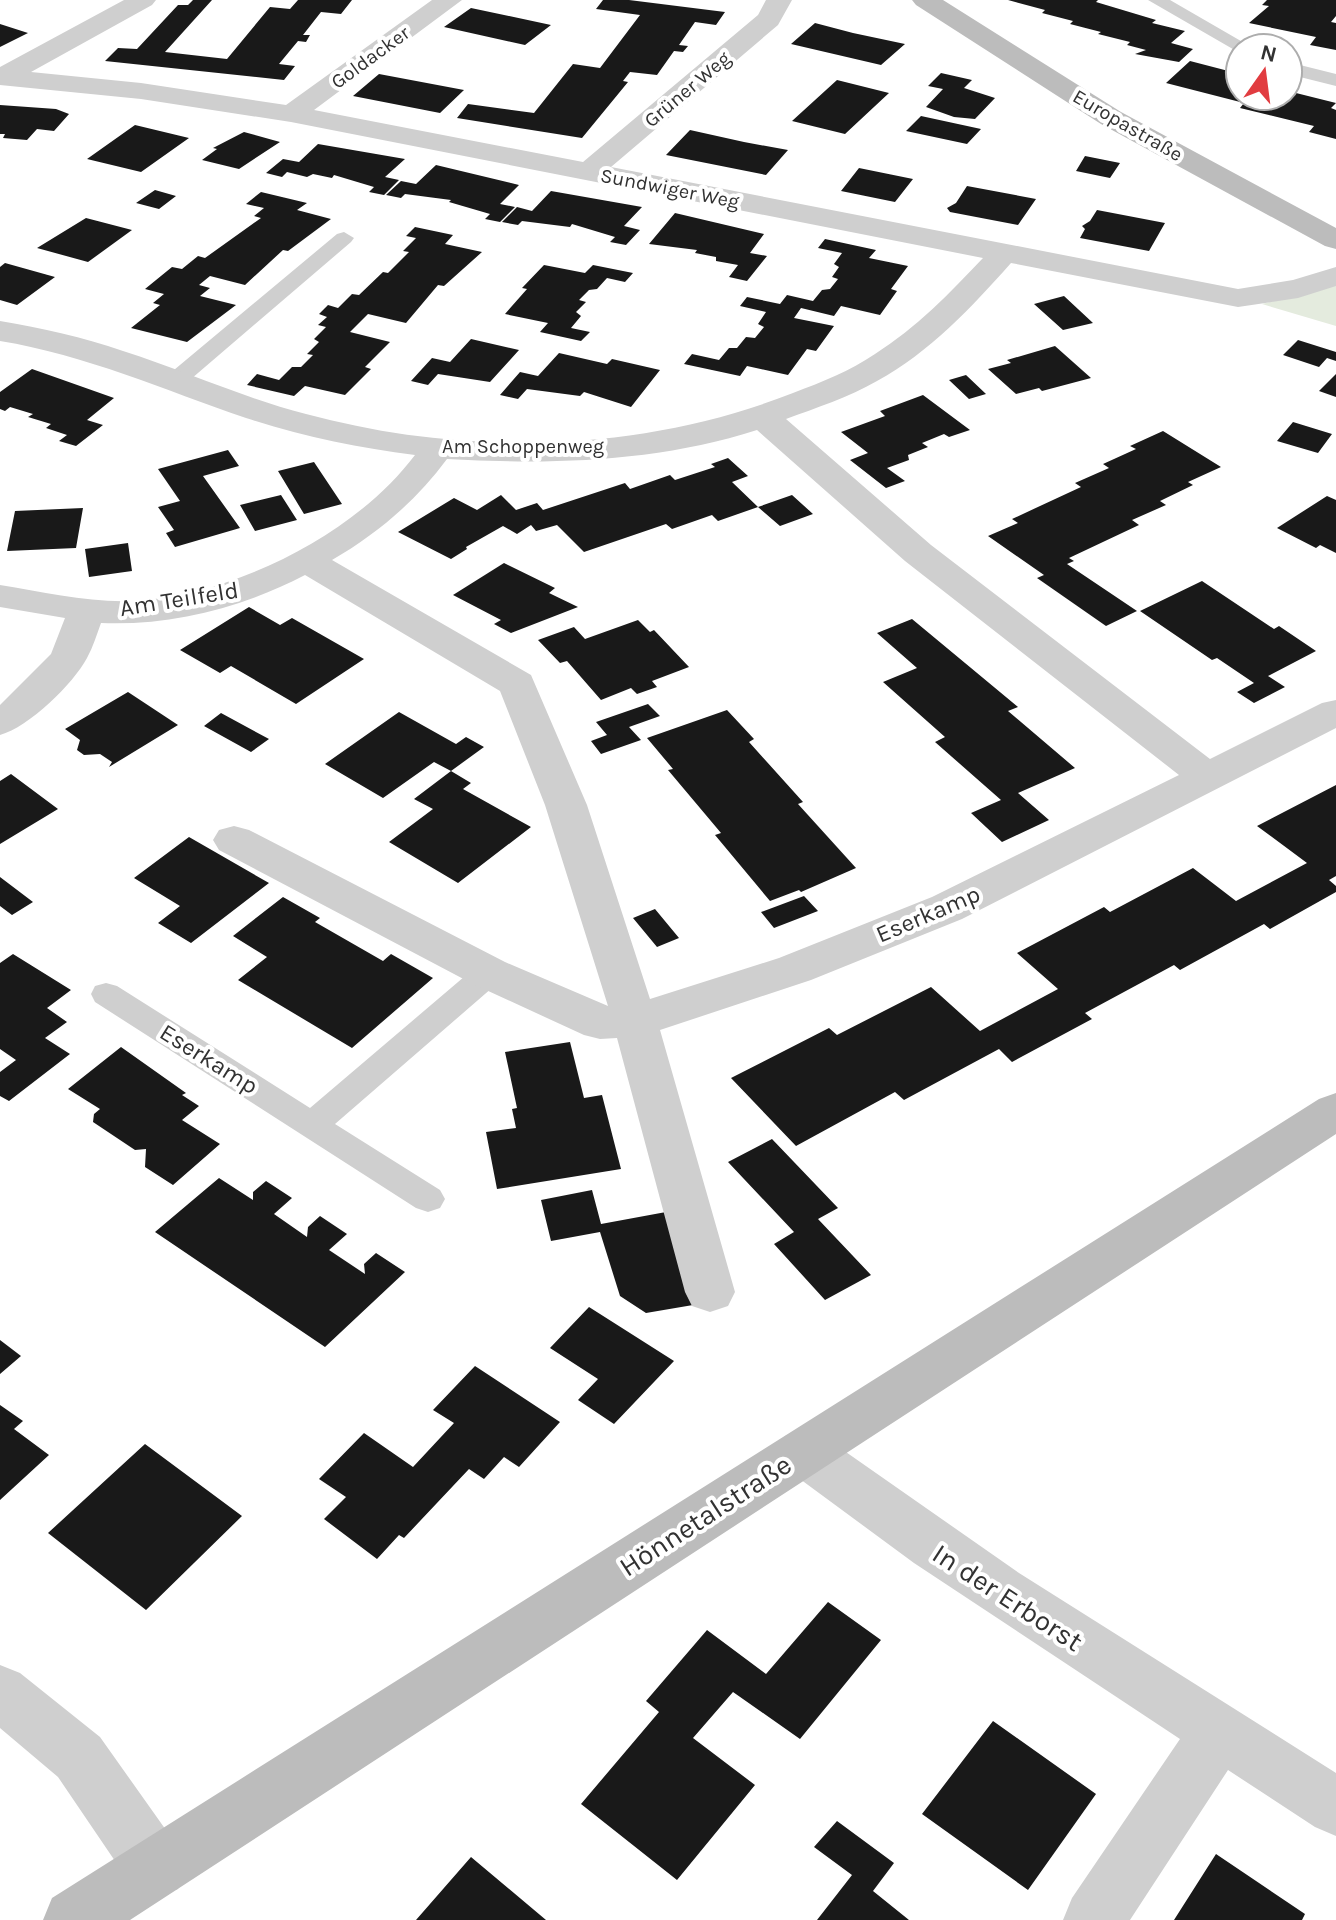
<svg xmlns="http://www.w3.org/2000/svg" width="1336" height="1920" viewBox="0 0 1336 1920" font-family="Karla,sans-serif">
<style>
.green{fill:#e4ebde}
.building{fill:#191919}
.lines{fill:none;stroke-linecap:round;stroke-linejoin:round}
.lane{fill:#cfcfcf;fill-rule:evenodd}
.street{fill:#cfcfcf;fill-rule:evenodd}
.secondary{fill:#bcbcbc;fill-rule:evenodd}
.labels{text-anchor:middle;stroke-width:8;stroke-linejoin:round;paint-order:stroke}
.far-street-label{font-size:20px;fill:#323232;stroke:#fff}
.street-label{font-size:24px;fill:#323232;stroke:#fff}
.near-street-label{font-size:28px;fill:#323232;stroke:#fff}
</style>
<rect width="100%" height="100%" fill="#fff"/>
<path class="green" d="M1336,285V326L1262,304Z"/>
<path class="building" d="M193,0H212L165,52L227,59L270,7L290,9L298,0H352L341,14L321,12L303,35H310L306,42L298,41L279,64L295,66L284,80L105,61L118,48L137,49L178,5H188Z
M603,0H629L725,12L716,25L695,22L679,45L688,46L683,52L674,51L657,75L630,72L623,81L628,82L582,138L457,118L468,104L534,113L573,64L600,68L640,15L596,9Z
M1008,0H1098L1096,2L1156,20L1152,23L1185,31L1171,43L1193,49L1179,62L1135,54L1146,50L1127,45L1130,42L1098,34L1101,32L1070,24L1073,21L1042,13L1045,10Z
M1267,0H1336V16L1331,22L1336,23V50L1310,45L1316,37L1249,23L1269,6L1262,5Z
M471,8L551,25L525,45L444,27Z
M815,23L853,33L905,44L881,65L791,44Z
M0,24L28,33L0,47Z
M1190,61L1240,74V96H1288V91L1336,103L1331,108L1336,110V139L1309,132L1314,126L1240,108L1244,103L1166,83Z
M941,73L972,80L964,88L995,98L975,119L954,117L926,107L943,89L928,86Z
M379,74L464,90L440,113L353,96Z
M837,80L889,93L845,134L792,121Z
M0,105L56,109L69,114L54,131L37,129L27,140L3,138L5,134H0Z
M921,116L981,129L967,144L906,131Z
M135,125L189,138L141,172L87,159Z
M690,130L744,142L788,150L766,175L666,155Z
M244,132L280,142L239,169L202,160L217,149L213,148Z
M318,144L405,159L385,177L399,180L384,195L369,192L374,187L334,175L332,178L313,174L307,177L287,172L282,177L266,173L283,159L299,162Z
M1085,156L1120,163L1110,178L1076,171Z
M436,165L519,185L500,204L515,207L500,222L485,219L490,214L449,202L451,200L405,194L401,198L386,195L401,181L416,184Z
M859,168L913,179L895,202L841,191Z
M967,186L1036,199L1018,225L950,212L947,208L956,203Z
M155,190L176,196L159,209L136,203Z
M551,191L642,207L624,226L640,230L626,245L610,242L615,237L572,224L570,227L522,221L518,225L502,222L517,207L532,211Z
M261,192L307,203L297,210L331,219L288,251L283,250L245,285L210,276L199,285L210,288L200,296L236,305L187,342L131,328L160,305L153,303L164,294L145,289L172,267L182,269L198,256L205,258L261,218L254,216L264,208L246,204Z
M1097,210L1165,223L1149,251L1080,238L1085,229L1082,226L1090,221Z
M675,213L764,234L750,253L767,256L747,281L729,277L738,265L716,261V257L695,253L697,250L649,244Z
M86,218L132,230L88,262L37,248Z
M415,227L453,235L445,244L482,252L444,286L438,285L406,323L368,314L350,332L390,342L365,367L371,369L345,395L305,386L294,396L247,385L257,374L279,380L292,367H301L313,355L307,354L319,342L314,339L326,327L318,325L327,317L319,314L328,305L338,308L352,294L359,295L383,272L388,273L409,252L403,251L416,238L406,236Z
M825,239L876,250L869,258L908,266L891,289L897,291L880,315L841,306L834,316L801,308L794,318L834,326L816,351L807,349L788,375L747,366L740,376L684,364L692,354L719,360L729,348H737L746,337L755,338L764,327L758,324L766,312L740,306L747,297L780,304L787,295L813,301L822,290L830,289L838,279L832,277L839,267L834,264L842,253L818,248Z
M5,263L55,277L17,305L0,300V267Z
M544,265L585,273L593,265L633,273L625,282L607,278L597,289L589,290L579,300L586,302L576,312L581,316L571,328L590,332L581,341L540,332L548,323L505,314L527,289L522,288Z
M1064,296L1093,323L1063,330L1034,304Z
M471,339L519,350L490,382L438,374L428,385L411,381L432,358L450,362Z
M1298,340L1336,352V361L1327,358L1319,367L1283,355Z
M1055,346L1091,378L1042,391L1039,388L1016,394L988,369L1011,363L1007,360Z
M559,353L607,364L612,359L660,370L631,407L584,392L580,396L527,389L518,399L500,395L520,372L538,376Z
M32,369L114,398L87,420L103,425L76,446L59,441L67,435L46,428L51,424L28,417L33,414L10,407L5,411L0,409V392Z
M1336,374V397L1319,391Z
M966,375L986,394L969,399L949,380Z
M923,395L970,430L949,437L944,434L922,443L928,447L908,455L909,460L887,468L905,481L886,488L850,460L868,453L841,432L885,416L880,411Z
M1293,422L1332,434L1318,453L1277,441Z
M1163,431L1221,467L1188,482L1193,485L1160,501L1166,505L1132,520L1139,525L1069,558L1074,561L1067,564L1137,611L1106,626L1037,578L1044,575L988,536L1018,523L1012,519L1081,487L1075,483L1109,468L1103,464L1136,449L1130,446Z
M228,450L239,466L203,476L240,528L175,547L166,533L174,530L158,507L180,501L158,469Z
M728,458L748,476L732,482L758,507L718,521L712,515L672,529L666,524L584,552L557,525L536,531L531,525L517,534L503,526L466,547L467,549L451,559L398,532L454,498L477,510L501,495L516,510L537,503L543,510L625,483L630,489L670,475L675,480L715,467L711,464Z
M314,462L342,504L304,514L278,471Z
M281,495L297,520L255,531L240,505Z
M792,495L813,514L780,526L758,507Z
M1327,496L1336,500V553L1320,545L1316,548L1277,528Z
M83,508L76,548L7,551L15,511Z
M128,543L132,571L89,577L85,549Z
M504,563L555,588L549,593L578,607L511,633L494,624L501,620L453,595Z
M1202,581L1274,629L1279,626L1316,651L1268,676L1285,687L1254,703L1237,692L1254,683L1217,658L1212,660L1140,611Z
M249,607L280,625L292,618L364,659L296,704L231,666L220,673L180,650Z
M912,619L1018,707L1008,711L1075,768L1018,793L1049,820L1002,842L971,813L1001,800L935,742L945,737L883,682L917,668L877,633Z
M638,620L650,632L654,630L689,667L652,681L657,687L637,694L631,688L601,700L567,661L560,663L538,640L574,627L585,639Z
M128,692L178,725L109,767L112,762L100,754L84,755L77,750L80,740L65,729Z
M648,704L660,716L629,727L641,740L601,754L591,741L607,735L596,722Z
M727,710L754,739L749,742L803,802L798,804L856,868L801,892L799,890L770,901L715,835L721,833L668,770L673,769L647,738Z
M399,712L456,744L466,737L484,747L451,771L434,762L383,798L325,764Z
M221,713L269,739L251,752L204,726Z
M451,771L471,783L463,789L531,827L458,883L389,842L433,809L414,799Z
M11,774L58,809L0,844V781Z
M1336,785V876L1329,880L1336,886V892L1270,929L1264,924L1180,970L1174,965L1085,1013L1092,1019L1012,1062L999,1049L904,1100L895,1092L796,1146L731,1078L829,1028L837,1035L931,987L980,1031L1058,989L1017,953L1104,907L1110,912L1193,868L1236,901L1307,863L1257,826Z
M189,837L269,883L191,943L158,923L180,906L134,878Z
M0,877L33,902L12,915L0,906Z
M804,896L818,911L774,928L761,912Z
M283,897L320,918L315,922L383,961L391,954L433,978L352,1048L238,980L267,957L233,936Z
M655,909L679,938L657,947L633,918Z
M13,954L71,990L47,1008L67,1022L45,1038L70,1054L9,1101L0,1096V1072L16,1060L0,1049V963Z
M570,1042L584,1098L602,1095L621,1169L497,1189L486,1132L516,1128L512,1109L517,1108L505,1052Z
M121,1047L186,1093L182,1095L199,1106L182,1120L220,1144L173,1185L145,1167L146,1149L135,1150L93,1122L94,1114L100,1109L68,1089Z
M772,1139L838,1208L818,1219L871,1275L825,1300L774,1244L794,1232L728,1162Z
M219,1178L253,1200V1192L266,1181L292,1198L274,1214L307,1237L308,1227L320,1216L347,1234L329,1250L365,1274L364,1264L376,1253L405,1272L325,1347L155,1232Z
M592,1190L601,1224L666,1212L693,1305L646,1313L620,1296L600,1232L551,1241L541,1200Z
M589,1307L674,1361L614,1424L578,1400L598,1379L550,1348Z
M0,1340L21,1356L0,1374Z
M475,1366L560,1422L519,1467L504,1457L484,1479L469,1469L404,1538L399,1535L377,1559L324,1519L346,1497L319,1479L364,1433L413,1467L454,1423L433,1410Z
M0,1405L23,1421L14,1429L49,1455L0,1500Z
M145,1444L242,1516L146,1610L48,1533Z
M828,1602L881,1640L800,1739L733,1692L693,1738L755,1785L677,1880L581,1804L659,1712L646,1701L707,1630L766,1674Z
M993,1721L1096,1794L1028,1890L922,1814Z
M837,1821L894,1863L873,1891L909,1920H817L852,1875L814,1847Z
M1216,1854L1305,1914L1302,1920H1174Z
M471,1857L546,1920H416Z"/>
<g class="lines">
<path class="lane" d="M1148,0H1170L1253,48H1240L1238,52Z
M1288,62L1336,74V86L1288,74Z
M344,232L354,238L351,242L184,385H168L165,380L168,375L337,234Z
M489,962L500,965L504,973L500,981L335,1124L440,1190L445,1199L440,1208L428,1212L416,1208L95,1002L91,994L95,986L106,983L117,986L310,1108L478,965Z"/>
<path class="street" d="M124,0H156L152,5L31,72L141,83L286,105L432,0H462L314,110L583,162L758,15L766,0H792L778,25L611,167L1238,289L1293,280L1336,267V286L1298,298L1238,307L1011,263C971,308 930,352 877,381C849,397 816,408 786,419L931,545L1210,759L1322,703L1336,700V728L962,919L811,980L660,1030L735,1292L728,1306L710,1312L692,1306L685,1292L617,1038L600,1039L584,1035L473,984L219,850L213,840L219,830L234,826L249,830L505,962L608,1006L545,805L500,691L305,575C244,607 171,626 101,623C97,634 93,647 87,658C73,684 29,727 0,735V705L51,654L65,618L0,607V585C44,592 89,603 134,601C233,595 354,536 415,455C358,448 301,436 246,418C164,390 86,355 0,341V321C42,328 83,337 123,351C185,371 244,398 306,414C465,457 641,453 793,393C822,382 850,371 875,354C916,328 950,293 983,258L291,122L141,99L0,85V67ZM757,430L905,561L1179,775L932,897L779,958L650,999L587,805L531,675L332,560C377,534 416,501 447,459C551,465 657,462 757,430Z
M804,1429L823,1436L1019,1573L1336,1773V1836L1315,1827L1228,1770L1130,1920H1063L1072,1898L1180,1739L914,1563L785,1468L777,1452L785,1436Z
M0,1665L20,1673L100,1737L178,1847L187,1868L178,1889L156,1898L134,1889L58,1777L0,1728Z"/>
<path class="secondary" d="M912,0H943L1121,112L1336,228V249L1325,246L1101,124L916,5Z
M1336,1093V1134L130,1920H43L52,1898L1319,1099Z"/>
</g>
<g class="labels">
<g class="far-street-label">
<text transform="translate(370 57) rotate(-36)" y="7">Goldacker</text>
<text transform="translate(687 89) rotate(-40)" y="7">Grüner Weg</text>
<text transform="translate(1128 125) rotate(30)" y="7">Europastraße</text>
<text transform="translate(670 188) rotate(11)" y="7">Sundwiger Weg</text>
<text x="523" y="453">Am Schoppenweg</text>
</g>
<g class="street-label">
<text transform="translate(179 599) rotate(-9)" y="8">Am Teilfeld</text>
<text transform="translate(928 914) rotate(-23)" y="8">Eserkamp</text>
<text transform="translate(209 1059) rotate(32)" y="8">Eserkamp</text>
</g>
<g class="near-street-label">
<text transform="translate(705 1515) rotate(-33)" y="10">Hönnetalstraße</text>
<text transform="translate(1008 1597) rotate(33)" y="10">In der Erborst</text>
</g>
</g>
<g transform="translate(1264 72) rotate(14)"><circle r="38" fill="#ffffff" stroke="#adadad" stroke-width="2"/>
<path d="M0-6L14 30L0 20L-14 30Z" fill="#e13c40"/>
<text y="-12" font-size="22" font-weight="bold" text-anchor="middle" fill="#323232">N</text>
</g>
</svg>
